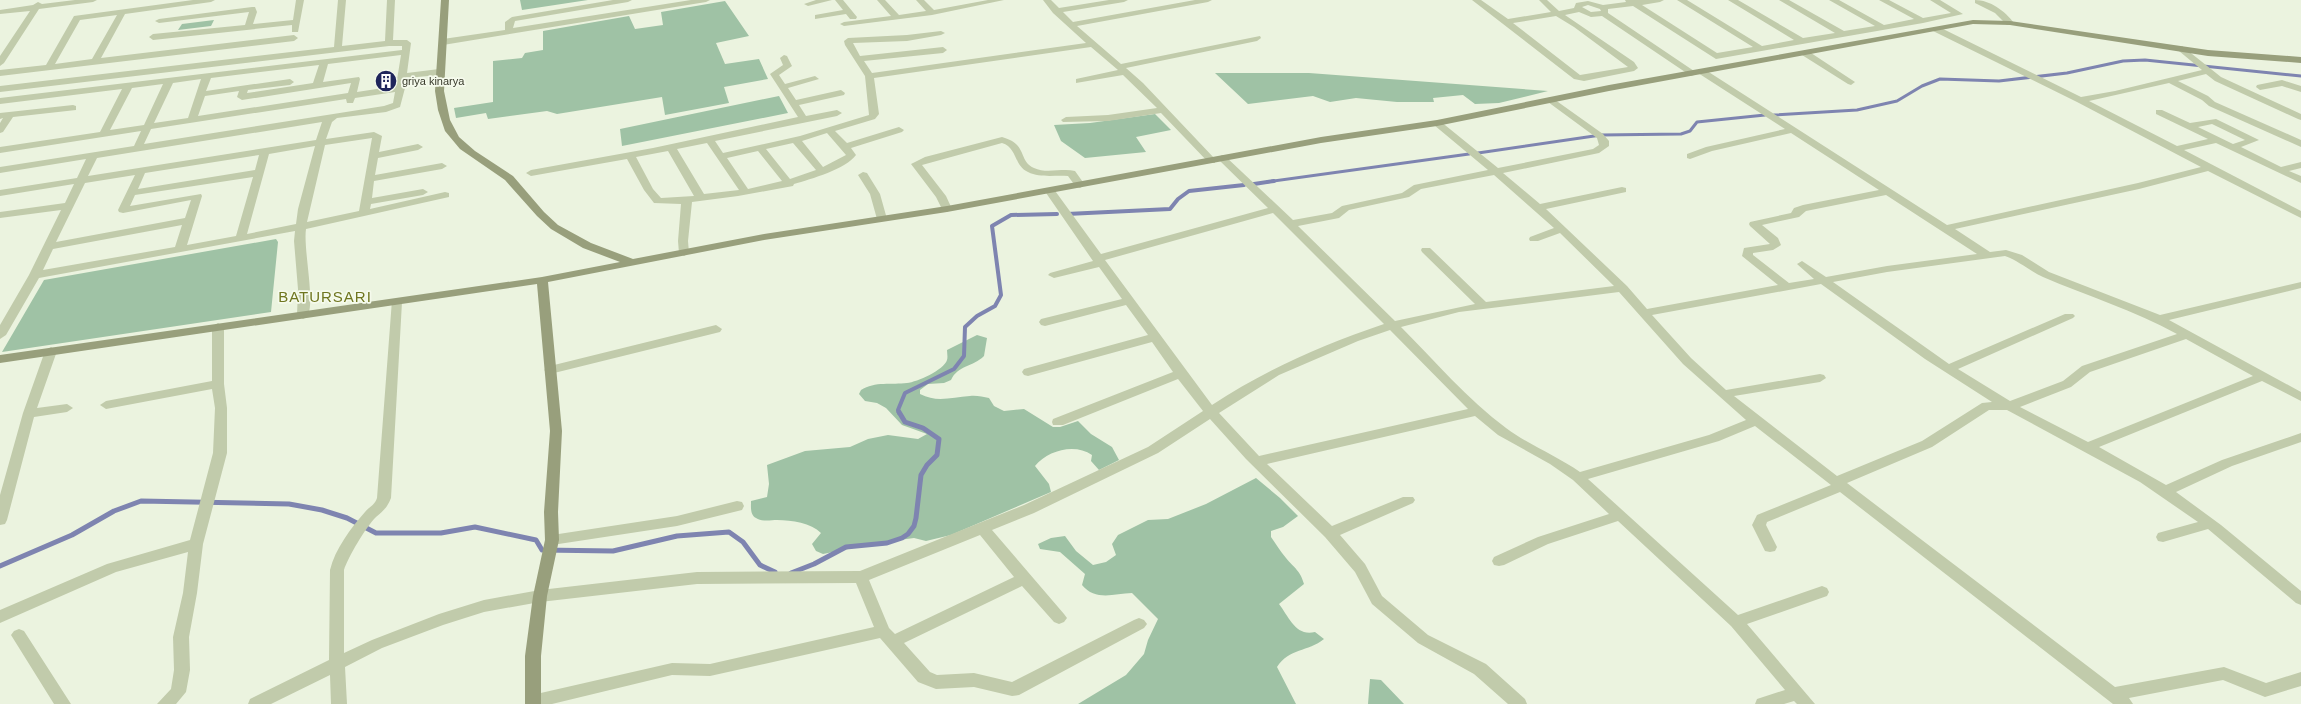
<svg xmlns="http://www.w3.org/2000/svg" width="2301" height="704" viewBox="0 0 2301 704" font-family="Helvetica,sans-serif">
<style>
.green{fill:#9fc2a5}
.lines{fill:none;stroke-linecap:round;stroke-linejoin:round}
.stream-far2{stroke:#7e84b0;stroke-width:3}
.stream-far1{stroke:#7e84b0;stroke-width:4}
.stream{stroke:#7e84b0;stroke-width:5}
.street{fill:#c1cbab;fill-rule:evenodd}
.secondary{fill:#989f7c;fill-rule:evenodd}
.labels{text-anchor:middle;stroke-width:3.5;stroke-linejoin:round;paint-order:stroke}
.far-poi-label{font-size:11px;fill:#37392a;stroke:#f5faec;text-anchor:start}
.quarter-label{font-size:15px;letter-spacing:1px;fill:#6f7620;stroke:#f5faec}
</style>
<rect width="100%" height="100%" fill="#ebf3df"/>
<path class="green" d="M520,0H588L522,10Z
M725,1L749,36L716,43L725,64L759,59L768,79L724,87L729,103L665,115L662,97L557,114L547,111L488,119L486,113L456,118L454,108L493,102V61L522,58L525,53L543,50V31L629,16L635,29L663,25L661,12Z
M214,20L211,26L178,30L182,24Z
M1215,73H1309L1548,91L1499,103L1475,104L1463,95L1433,98L1434,102H1397L1356,98L1330,102L1313,96L1248,104Z
M779,96L788,113L622,146L620,129Z
M1155,114L1171,130L1136,137L1146,152L1085,158L1061,141L1054,125L1090,123Z
M276,239L278,242L271,312L2,352L44,280Z
M977,335L987,338L984,356C973,367 958,365 951,380L944,383L928,384L920,390V394C937,403 952,397 970,396C976,395 983,397 989,398L994,406L1004,411L1024,409L1053,427H1060L1078,421L1091,434L1112,447L1119,460L1099,470L1091,461L1092,455C1075,443 1048,450 1035,466L1049,484L1051,492L951,535L926,541L914,538L884,542L823,554L816,551L812,544L821,533C811,523 792,520 777,520C771,520 762,522 756,518C750,515 751,507 751,501L767,497L769,484L767,465L805,451L850,447L868,439L888,435L918,439L927,434L902,425L886,408L877,403L865,401L859,394L861,390C875,381 892,385 907,383C917,382 944,370 947,360C948,357 947,353 947,350Z
M1256,478L1280,498L1298,516L1283,527L1271,531V537C1276,544 1280,551 1286,558C1295,569 1300,570 1304,584L1279,604C1289,617 1296,637 1315,632L1324,639C1308,652 1289,648 1277,667L1296,704H1078L1126,675L1144,654L1148,640L1158,619L1132,593C1113,594 1095,601 1082,585L1085,574L1060,552L1040,549L1038,544L1051,538L1065,536L1076,551L1093,565L1106,562L1116,555L1112,544L1118,535L1148,520L1168,519L1206,504Z
M1370,679L1381,680L1404,704H1368Z"/>
<g class="lines">
<path class="stream-far2" d="M1774,115L1857,110L1897,101L1922,86L1940,79L1999,81L2067,73L2123,61L2145,60L2301,76
M1478,153L1601,135L1681,134L1690,131L1697,122L1765,115
M1267,182L1469,154"/>
<path class="stream-far1" d="M1254,184L1274,181
M1067,214L1170,209L1178,199L1189,191L1244,185
M899,413L898,410L905,393L954,369L964,356L965,327L977,316L995,306L1001,295L992,226L1011,215L1057,214"/>
<path class="stream" d="M0,566L72,535L114,511L141,501L289,504L322,510L347,518L376,533H441L475,527L536,540L542,550L613,551L677,536L729,532L743,542L760,565L775,572
M791,573L814,564L846,547L887,543L902,538L908,534L914,526L916,518L921,475L927,465L937,455L939,439L923,428L905,422L899,412"/>
<path class="street" d="M75,0H97L93,2L39,9L4,63L0,66V56L30,11L0,14V10L33,5L38,2L42,4Z
M193,0H215L211,2L125,14L101,58L294,35L298,38L294,41L0,76V70L46,65L74,16ZM117,15L92,59L55,64L80,20Z
M296,0H304L298,32H292V25L153,40L149,37L153,34L245,25L249,12L159,23L155,21L159,19L252,7H255L257,12L253,24L293,20Z
M338,0H346L342,46L385,41L387,0H395L393,40H407L411,43L407,73L439,69L443,72L439,75L406,78L405,88L400,107L386,112L337,118L332,122L326,139L374,132L382,136L379,152L418,144L423,147L418,150L378,158L375,175L442,163L447,166L442,169L374,181L372,198L423,189L428,192L423,195L371,204L370,209L445,192L449,193V197L306,229C303,249 316,304 307,317L303,319L297,315L298,289L294,241L295,231L39,278L6,335L0,339V325L29,275L61,210L0,218V212L65,203L74,184L0,196V190L77,178L86,159L0,173V167L134,146L141,131L0,153V147L100,132L122,89L0,104V98L402,50V46H389L0,92V86L334,47ZM401,55L396,86L357,92L360,79L359,77L323,82L328,64ZM319,65L313,83L247,93L248,90L290,85L294,82L290,79L206,91L211,78ZM201,79L188,118L154,123L173,83ZM351,83L348,93L198,116L205,96L239,91L237,97L242,100ZM163,84L144,125L110,130L132,88ZM395,92L393,103L384,106L144,144L151,129L346,99L347,103H353L355,98ZM322,122L316,140L88,176L97,158ZM372,138L359,211L307,222L325,145ZM315,146L298,209L296,224L247,234L269,154ZM259,155L255,170L138,189L145,173ZM135,175L118,210L119,212L123,213L191,200L185,218L56,242L85,183ZM253,177L236,236L187,245L202,196L201,194L130,206L135,195ZM182,225L175,247L43,270L53,249Z
M613,0H632L628,2L515,21L513,28L691,0H710L706,2L443,45L439,42L443,39L505,30V22L512,17Z
M816,0H832L808,6L804,4Z
M835,0H843L857,17L856,19H850L846,14L815,19V15L843,10Z
M877,0H885L899,15L926,11L916,0H924L934,10L988,0H1004L932,15L844,26L840,24L844,22L891,16Z
M1043,0H1051L1059,8L1109,0H1128L1124,2L1063,12L1073,22L1195,0H1212L1208,2L1077,26L1121,64L1260,36L1261,38L1257,41L1126,68L1143,83L1215,159V163H1209L1161,113L1108,121L1063,122L1061,120L1066,117L1108,115L1157,108L1123,75L1076,83V79L1118,70L1091,47L874,78L879,114L875,119L835,131L847,143L899,127L904,130L902,132L851,148L856,155C846,169 811,179 794,184L793,186L738,196L692,202L688,241L689,253L684,256L679,253L678,241L681,204L654,203L644,190L627,159L531,176L526,173L531,170L653,148L798,117L770,74L783,65L780,58L784,55L787,56L792,66L779,75L785,84L815,76L819,79L788,88L796,100L841,90L845,93L844,95L799,105L806,116L837,110L842,113L837,116L715,141L723,153L800,136L869,115L865,76L845,45L844,41L848,38L907,35L941,31L945,33L941,35L907,41L853,43L860,56L943,47L947,50L943,53L864,61L872,73L1086,43L1053,13ZM827,133L846,155L823,167L802,141ZM707,143L739,190L704,194L677,149ZM793,143L816,170L790,179L766,149ZM668,151L694,196L661,198L653,189L636,157ZM758,151L782,181L748,189L727,158Z
M1472,0H1481L1508,19L1551,12L1539,0H1547L1559,11L1574,8L1576,3L1588,1L1603,5L1626,2L1625,0H1664L1660,2L1642,5L1717,53L1753,47L1677,0H1687L1762,46L1794,40L1728,0H1738L1803,38L1835,33L1779,0H1789L1844,31L1875,26L1829,0H1839L1884,25L1914,19L1879,0H1889L1923,18L1951,13L1930,0H1940L1963,14L1923,23L1716,59L1633,6L1608,9V13L1694,71V75L1691,76L1602,16L1591,17L1579,12L1565,15L1634,62L1638,68L1634,71L1584,81L1574,79ZM1588,5L1600,9L1601,11L1591,12L1582,7ZM1556,16L1574,27L1628,67L1580,75L1513,23Z
M1975,0C1990,0 2005,11 2014,23L2007,25L1995,13L1975,3Z
M1933,27H1939L2081,97L2115,91L2202,70L2179,51L2178,49L2182,46L2221,77L2301,114V120L2298,119L2215,81L2206,74L2178,81L2208,96L2215,102L2301,140V147L2209,106L2202,100L2169,83L2089,101L2177,146L2208,139L2156,114V110H2162L2190,123L2216,119L2259,140L2241,147L2281,167L2301,162V168L2289,171L2301,176V183L2216,143L2184,150L2301,211V218L2208,171L2139,189L1955,229L1990,252L2006,250L2022,255L2049,272L2160,315L2301,282V288L2169,320L2301,392V401L2262,381L2099,447L2166,485L2222,460L2301,433V442L2232,466L2176,492L2221,525L2301,591V605L2296,603L2208,529L2163,542L2158,541L2156,537L2158,533L2198,522L2140,482L2007,410H1989L1932,447L1847,483L2115,687L2224,667L2266,683L2301,672V686L2265,697L2223,680L2129,698L2133,704H2113L1840,492L1767,522L1766,525L1777,547L1775,551L1770,552L1765,551L1752,525L1757,515L1831,485L1755,426L1719,441L1588,479L1738,615L1822,586L1827,588L1829,592L1827,596L1747,624L1815,704H1797L1794,701L1784,704H1755L1757,699L1785,690L1731,626L1618,521L1548,544L1504,565L1499,566L1494,565L1492,561L1494,557L1538,537L1609,514L1573,480L1550,464L1498,435L1475,416L1267,464L1332,526L1403,497H1413L1415,500L1413,503L1340,535L1365,564L1382,596L1428,635L1486,664L1525,699L1527,704H1508L1474,674L1418,643L1372,604L1355,572L1325,537L1246,459L1210,419L1158,453L1034,513L992,530L1064,614L1067,618L1064,622L1059,624L1054,622L1022,586L904,643L930,672L937,675L974,673L1012,682L1134,620L1139,618L1144,620L1147,624L1144,628L1019,695L1012,696L974,687L936,689L918,682L880,638L710,676L672,675L552,704H525L526,697L532,695L672,663L710,664L874,627L856,583L697,584L540,602L484,612L443,625L382,648L345,667L347,704H331L330,675L271,704H248L250,699L329,660L330,570C335,549 351,528 365,512C370,506 375,505 377,498L392,300L396,299L402,302L391,498C387,508 384,510 376,517C366,527 348,557 344,570V653L372,640L439,614L484,600L540,590L697,572L860,571L1024,505L1148,447L1203,411L1178,379L1063,425H1053L1052,422L1053,419L1173,372L1152,342L1028,376L1024,375L1022,372L1024,369L1148,335L1126,305L1045,326L1041,325L1039,322L1041,319L1122,299L1099,267L1054,278L1048,275L1050,273L1093,261L1044,190L1045,188H1053L1101,254L1268,208L1219,160L1217,158L1222,155L1225,156L1293,220L1332,213L1342,206L1402,193L1414,185L1488,170L1434,125V121H1440L1498,168L1593,149L1599,145L1597,138L1548,102V98L1551,97L1603,134L1609,141V146L1599,153L1503,173L1540,204L1622,187L1626,188V192L1546,209L1627,286L1647,309L1778,285L1742,256L1744,248L1770,244L1750,226L1749,224L1750,222L1791,213L1794,208L1803,205L1879,190L1791,133L1712,151L1690,159L1687,158V154L1706,147L1785,129L1698,73V69H1704L1947,225L2138,183L2201,167L2077,102L1933,31ZM2212,124L2245,140L2233,144L2198,127ZM1494,175L1554,228L1530,237L1529,239L1530,241H1538L1560,233L1614,286L1486,302L1430,248H1422L1421,250L1422,252L1475,304L1395,321L1298,226L1339,218L1349,210L1409,197L1421,189ZM1886,195L1977,254L1887,266L1826,277L1802,261L1797,264L1814,279L1789,283L1753,255V253L1773,250L1781,245L1778,238L1762,225L1799,217L1806,211ZM1273,213L1384,324C1322,345 1267,369 1212,405L1105,260ZM2005,256C2019,261 2030,271 2043,277C2087,296 2134,310 2177,334L2082,366L2063,381L2010,401L1958,369L2073,318L2075,316L2073,314H2065L1949,364L1833,282L1887,272ZM1821,284L1925,359L1992,402L1982,403L1922,441L1837,476L1734,396L1820,382L1826,378L1824,375L1820,374L1726,390L1691,358L1652,315ZM1619,292L1683,364L1746,420L1709,435L1580,472C1557,456 1529,445 1506,428C1467,399 1435,361 1401,327L1459,312ZM1390,330L1468,409L1259,456L1219,413L1279,375L1358,341ZM2186,339L2253,376L2088,442L2020,407L2071,387L2090,372ZM980,535L1014,577L895,634L889,628L869,580Z
M1805,50L1808,51L1855,82L1851,85L1848,84L1802,55L1801,53Z
M2282,80L2301,86V92L2282,86L2260,90L2256,87L2257,85Z
M73,105L76,106V110L13,117L3,132L0,133V123L3,118L0,119V113Z
M1002,137C1028,144 1018,161 1034,168C1046,174 1062,168 1075,171L1085,185L1080,188L1076,187L1068,176C1054,175 1040,178 1028,172C1014,166 1017,147 1002,143L922,165L946,196L952,209L947,212L943,211L936,197L911,164L925,157Z
M863,172L867,173L880,194L887,219L886,221H878L877,219L870,194L858,175Z
M218,323L224,327V384L227,408V453L203,544L197,593L189,637L190,670L186,692L176,704H157L171,689L174,670L173,637L183,593L188,552L116,572L0,623V610L107,564L190,540L213,453L215,408L212,389L106,409L100,405L106,401L212,381V327Z
M716,325L722,329L720,332L550,374L544,370L550,366Z
M51,347L57,351L37,408L67,404L73,408L67,412L34,417L7,520L5,524L0,525V495L23,413L45,351Z
M737,501L742,502L744,506L742,510L677,526L552,545L547,544L545,540L547,536L552,535L677,516Z
M19,629L24,631L71,704H54L11,635L14,631Z"/>
<path class="secondary" d="M441,0H449L444,91L450,120L459,137L475,151L513,176L544,212L558,225L591,243L633,259L764,234L947,206L1321,137L1437,120L1609,85L1973,20L2010,21L2208,50L2301,57V63L2208,56L2010,25L1973,24L1609,91L1437,126L1321,143L947,212L764,240L548,282L562,431L558,512L559,540L547,596L541,656V704H525V656L533,596L545,540L544,512L550,431L537,284L0,363V355L542,277L620,262L583,248L551,229L537,216L505,180L460,149L445,131L438,110L435,91Z"/>
</g>
<defs>
<g id="building-disc" transform="scale(1.15)"><circle r="9.5" fill="#1f255b" stroke="#f5faec"/><path d="M-4-6H4V6H1V3H-1V6H-4ZM-2.5-4.3h1.7v1.8h-1.7ZM.8-4.3h1.7v1.8H.8ZM-2.5-1h1.7V.8h-1.7ZM.8-1h1.7V.8H.8Z" fill="#fff"/></g>
</defs>
<g fill-rule="evenodd">
<use href="#building-disc" x="386" y="81"/>
</g>
<g class="labels">
<g class="far-poi-label">
<text x="402" y="85">griya kinarya</text>
</g>
<g class="quarter-label">
<text x="325" y="302">BATURSARI</text>
</g>
</g>
</svg>
